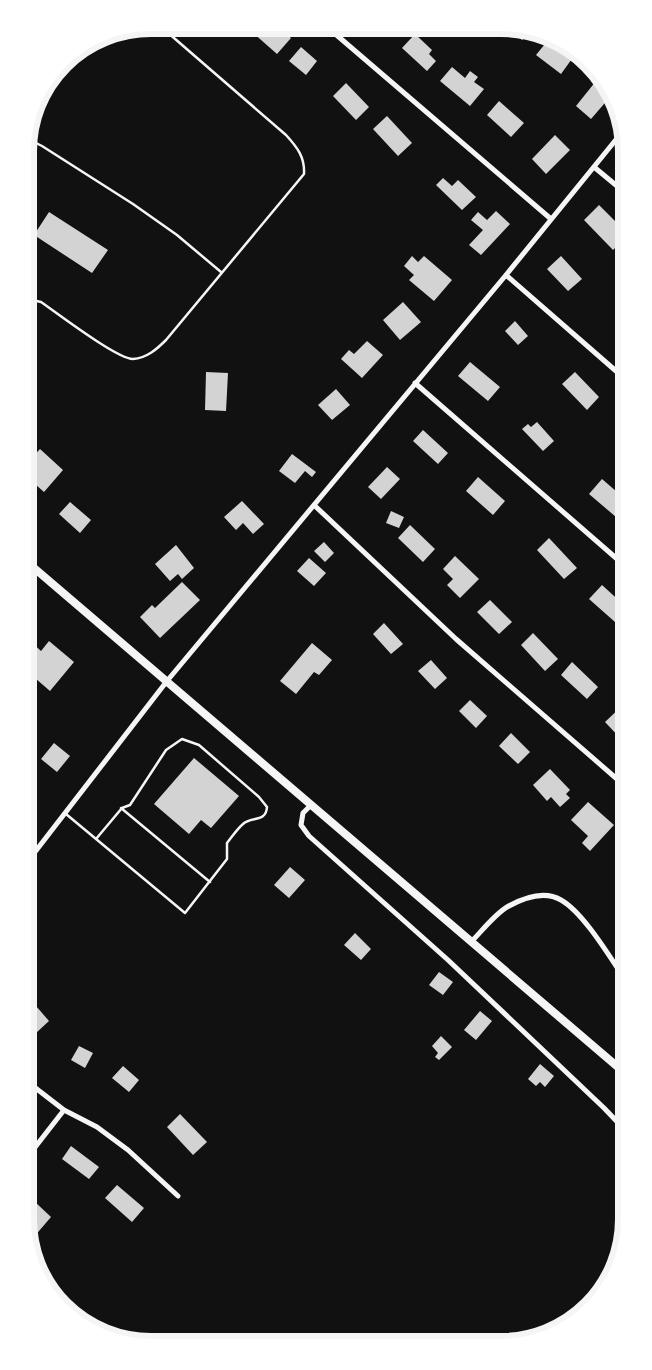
<svg xmlns="http://www.w3.org/2000/svg" width="652" height="1370" viewBox="0 0 652 1370" font-family="'Golos Text',sans-serif">
<style>
.building{fill:#d3d3d3}
.lines{fill:none;stroke-linecap:round;stroke-linejoin:round}
.service{stroke:#f5f5f5;stroke-width:2.5}
.minor{stroke:#f5f5f5;stroke-width:5}
.trunk{stroke:#f5f5f5;stroke-width:8}
.rim{fill:none;stroke:#f5f5f5;stroke-width:6}
</style>
<rect width="100%" height="100%" fill="#111"/>
<path class="building" d="M257,26H279L278,27L291,38L277,54L252,32Z
M507,27H526L531,30L522,40Z
M415,34L432,50L429,54L436,61L427,71L402,48Z
M549,39L574,56L561,74L536,55Z
M301,47L317,61L306,75L289,61Z
M452,67L465,78L470,71L478,77L474,82L484,89L470,106L440,81Z
M596,81L603,87L610,97L591,119L576,106Z
M346,83L369,107L356,120L333,96Z
M499,101L524,123L511,137L487,115Z
M387,116L412,143L398,156L373,129Z
M555,135L570,150L546,174L532,159Z
M443,178L452,186L458,180L476,197L462,210L436,185Z
M599,205L623,229V240L613,250L584,220Z
M496,211L510,224L481,255L469,245L483,230L471,220L478,212L487,220Z
M49,212L108,250L92,273L34,235Z
M412,256L418,262L424,256L452,280L434,301L409,280L414,275L404,266Z
M561,256L582,279L568,291L547,269Z
M403,302L421,322L400,340L383,320Z
M515,321L528,336L518,345L505,331Z
M367,341L383,355L362,378L341,359L349,350L354,354Z
M470,362L500,387L488,401L458,376Z
M206,372L228,373L226,411L205,410Z
M575,372L599,397L587,410L562,384Z
M336,389L350,405L332,420L318,405Z
M537,422L554,441L543,451L522,429L528,424L531,427Z
M423,430L448,453L438,464L413,441Z
M40,449L63,470L44,492L27,477V463Z
M292,454L316,472L312,477L305,471L295,483L279,471Z
M387,467L400,479L381,499L368,487Z
M478,477L505,501L493,515L466,491Z
M602,479L624,498V507L616,517L589,494Z
M242,501L264,524L253,534L243,523L236,530L224,517Z
M70,502L91,520L80,533L59,514Z
M391,511L404,517L399,528L386,523Z
M410,525L435,549L423,562L398,538Z
M549,538L577,568L564,579L537,550Z
M324,542L334,553L325,562L314,551Z
M176,545L194,568L182,579L178,574L170,581L155,564Z
M455,556L479,579L460,598L447,585L453,579L443,569Z
M309,558L326,573L314,586L297,571Z
M182,582L200,600L160,638L140,617L152,605L155,608Z
M602,585L624,605V611L615,622L589,599Z
M490,600L512,622L499,634L477,612Z
M384,623L403,644L391,654L373,634Z
M533,633L558,659L545,671L521,645Z
M28,639L41,651L49,641L74,662L50,691L28,672Z
M312,643L332,660L319,675L314,672L296,694L280,681Z
M431,660L447,678L435,689L418,671Z
M572,662L598,687L587,699L561,675Z
M470,700L487,716L476,728L459,711Z
M625,703V737L622,740L605,722Z
M511,733L530,752L518,764L499,746Z
M54,743L70,756L57,772L41,759Z
M194,758L239,796L211,828L201,820L189,834L154,804Z
M550,769L570,790L566,794L570,798L560,807L551,797L547,801L533,785Z
M588,802L614,825L590,851L582,843L588,836L571,820Z
M625,844V865L615,855Z
M290,867L305,880L289,898L274,885Z
M355,933L371,949L361,960L344,945Z
M439,972L453,982L443,995L429,985Z
M36,1006L49,1021L36,1033L29,1024V1012Z
M480,1011L492,1021L476,1040L464,1030Z
M441,1036L452,1047L439,1060L435,1057L438,1053L432,1046Z
M79,1046L93,1053L85,1068L71,1060Z
M540,1064L554,1076L545,1087L540,1082L536,1086L528,1079Z
M123,1066L139,1080L129,1092L112,1078Z
M180,1114L207,1142L193,1155L167,1127Z
M71,1146L99,1167L89,1179L62,1159Z
M117,1185L144,1208L132,1222L105,1198Z
M34,1201L51,1217L33,1238L29,1235V1206Z"/>
<g class="lines">
<path class="service" d="M38,96L47,83
M26,138L42,146L133,204L177,235L221,272
M27,301L32,300L41,302C57,313 117,359 133,359C147,358 157,349 166,340L304,174C305,157 297,147 286,135L159,25
M121,808L210,882
M66,814L185,913L227,859V843C232,837 237,829 243,824C251,816 266,823 267,807L259,797L199,745L182,739L166,750L130,805L122,808L96,839"/>
<path class="minor" d="M326,26L551,219
M594,167L623,191
M506,275L624,378
M415,383L624,565
M314,505L456,639L625,786
M311,805L303,813L301,825L309,836L448,960L604,1108L626,1131
M28,861L167,681L506,275L623,131
M471,942C482,931 494,915 507,907C523,898 544,890 561,900C584,913 611,959 626,981
M29,1083L64,1110L97,1127L128,1150L178,1196
M29,1155L64,1110"/>
<path class="trunk" d="M27,562L626,1074"/>
</g>
<path d="M0 0H652V1370H0ZM151 34H501A117 117 0 0 1 618 151V1219A117 117 0 0 1 501 1336H151A117 117 0 0 1 34 1219V151A117 117 0 0 1 151 34Z" fill="#fff" fill-rule="evenodd"/>
<path class="rim" d="M151 34H501A117 117 0 0 1 618 151V1219A117 117 0 0 1 501 1336H151A117 117 0 0 1 34 1219V151A117 117 0 0 1 151 34Z"/>
</svg>
